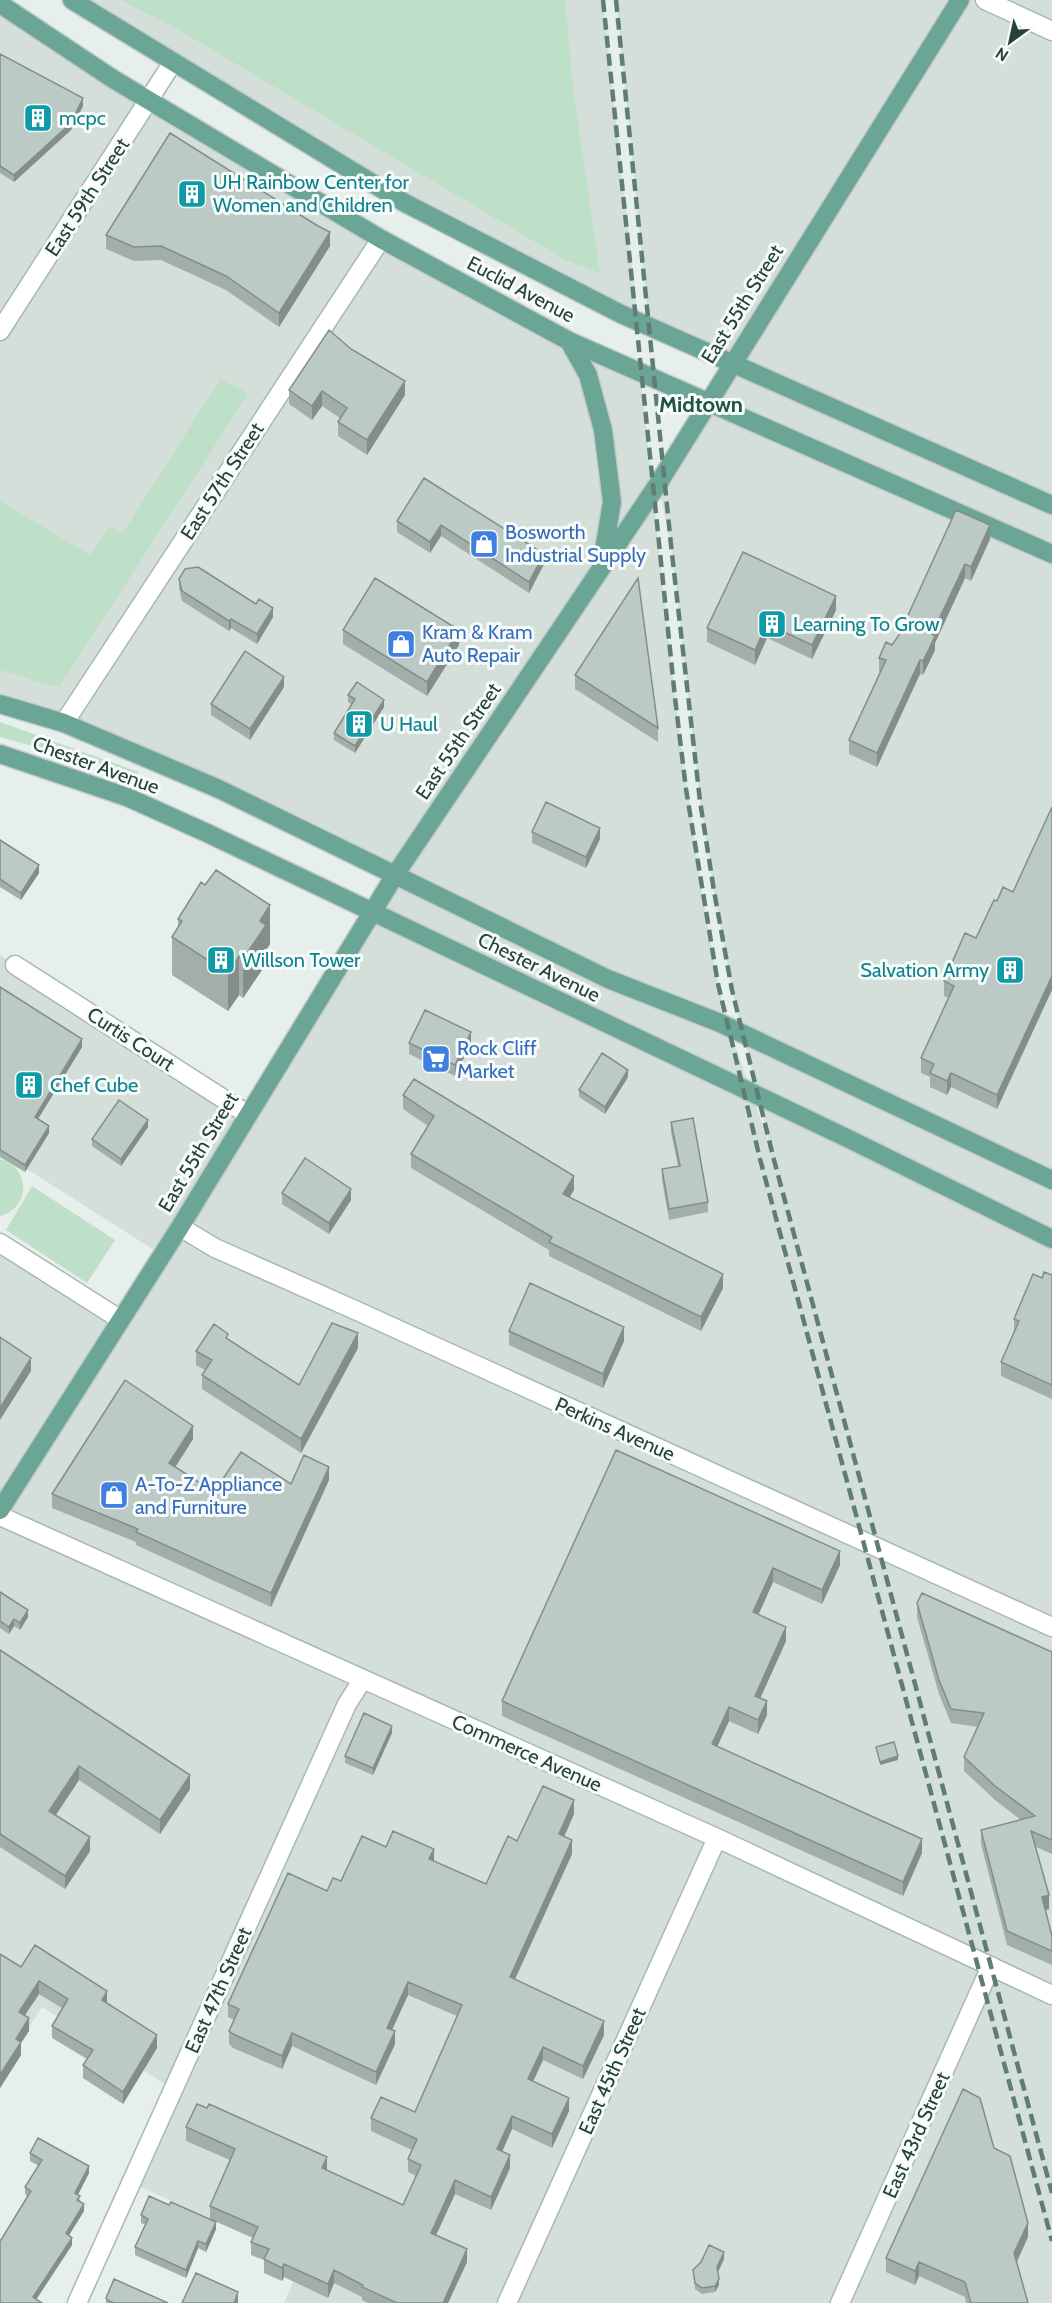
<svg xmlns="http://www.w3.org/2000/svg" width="1052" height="2303" viewBox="0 0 1052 2303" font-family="Cabin,sans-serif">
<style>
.built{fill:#d4dfda}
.green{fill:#bfe0c8}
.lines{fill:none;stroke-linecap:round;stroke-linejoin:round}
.minor-casing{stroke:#a8b8b2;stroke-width:21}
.major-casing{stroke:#c2cac8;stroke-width:21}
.minor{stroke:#fff;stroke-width:18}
.major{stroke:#6aa596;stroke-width:18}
.rail{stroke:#5f7d75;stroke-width:4.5;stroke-dasharray:12 6;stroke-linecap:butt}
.wall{fill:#a1aea9}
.shaded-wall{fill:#838d89}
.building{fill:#bbcac4;stroke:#838d89;stroke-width:1.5}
.labels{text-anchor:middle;stroke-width:6;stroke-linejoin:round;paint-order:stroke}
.culture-label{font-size:20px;fill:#0d838f;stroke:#f7fbf9;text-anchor:start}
.street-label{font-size:20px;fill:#24423a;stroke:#f7fbf9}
.shop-label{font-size:20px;fill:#366cbe;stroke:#f7fbf9;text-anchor:start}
.quarter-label{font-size:22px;font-weight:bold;fill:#1f5548;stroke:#f7fbf9}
</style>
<rect width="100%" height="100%" fill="#e6efeb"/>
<path class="built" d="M72,0H603L638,322L404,203Z
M616,0H1052V2303H284L303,2259L131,2183L173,2089L42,2007L0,2072V1243L121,1320L162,1255L0,1152V955L247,1114L394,875L356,855L0,704V4L184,121L640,372L675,698L702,893L718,984L729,1028L771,1149L732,990L714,892L700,801L671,545L658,484L731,364L649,328Z"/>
<path class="green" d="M120,0H565L574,95L600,273L567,261L179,30Z
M221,378L248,394L60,686H51L0,670V501L90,555L109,526L122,534Z
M0,722L139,772L137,775L0,737Z
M0,1159C31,1167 31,1208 0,1216Z
M32,1186L115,1240L87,1283L6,1230Z"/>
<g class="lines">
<g class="minor-casing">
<path id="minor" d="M985,0L1052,31
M0,331L173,62
M64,723L381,239
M15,965L247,1114
M180,1227L215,1248L355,1310L1052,1627
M0,1243L121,1320
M0,1516L717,1838L1052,1995
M77,2303L347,1704L363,1679
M507,2303L717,1838
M840,2303L991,1966"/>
</g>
<g class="major-casing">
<path id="major" d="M72,0L405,203L621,314L1052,505
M0,4L113,79L381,239L569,341L1052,554
M569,341L588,375L603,430L612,502L602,562
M0,704L64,723L219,789L608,979L720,1023L1052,1180
M0,754L127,797L207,833L849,1139L1052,1239
M0,1510L180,1227L395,875L658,484L960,0"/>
</g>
<use href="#minor" class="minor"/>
<use href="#major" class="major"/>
<path class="rail" d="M603,0L675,698L686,789L718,984L760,1159L1052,2241
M616,0L671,545L700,801L714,891L732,990L774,1160L1052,2193"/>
</g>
<path class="wall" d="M0,54L83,106L71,130L14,182L0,173Z
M106,235L330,246L279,327L226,290L161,260L134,261L106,249Z
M289,390L405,395L367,455L338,436V422L340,418L322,406L312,420L289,404Z
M424,478L544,564L529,593L441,536L430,553L397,532V521Z
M956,510L990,539L971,581L965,578L935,643V650L929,663L923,675L920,674L877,767L849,754V740L881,672H879V658L892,645L899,635Z
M179,579L273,617L257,644L231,628L229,631L182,601L179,588Z
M836,610L812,659L767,638L755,665L707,642V628Z
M343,630L459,645L427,696L343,644Z
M575,675L658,728V742L575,689Z
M284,687L250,740L211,715V704Z
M348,695L384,707L355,753L334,740V733L352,705L348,702Z
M532,832L600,839L586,868L532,843Z
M0,840L39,873L21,900L0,887Z
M1013,892L997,1109L951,1087L947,1095L930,1087V1077L921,1073V1058L949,998L944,996V981L976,938L997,901Z
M178,919L270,944L266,950V964L243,998L239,995L228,1011L172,975V937L178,928Z
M0,987L82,1047L38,1119L49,1133L25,1172L0,1157Z
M409,1043H471L455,1076L409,1054Z
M628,1077L605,1114L579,1097V1090Z
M403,1095L574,1190L570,1197L723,1288L701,1331L549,1256V1250L411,1168V1154L428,1126L403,1109Z
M671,1122L708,1202V1212L669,1220L662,1180V1169L678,1166L671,1132Z
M148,1127L121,1166L92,1146V1139Z
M282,1193L351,1200L329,1234L282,1204Z
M1052,1275V1399L1001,1376V1362L1014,1332V1319L1042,1278Z
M509,1331L624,1341L603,1388L509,1345Z
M228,1340L299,1385L358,1348L301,1453L202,1389V1375L205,1370L196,1365V1351Z
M193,1439L175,1467L214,1492L329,1480L271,1607L136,1545V1542L52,1508V1494Z
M616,1450L840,1565L822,1604L773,1582L758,1615L786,1641L760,1698L767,1715L758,1734L729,1721L717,1747L922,1853L903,1896L502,1716V1701Z
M0,1592L28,1617L20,1630L14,1626L9,1634L0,1628Z
M917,1603L1052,1652V1854L1036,1847L1049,1909L1045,1910L1052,1936V1965L1007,1945L981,1844V1830L1021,1820L995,1800L964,1771V1757L978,1727L951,1723L939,1694L917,1617Z
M0,1650L190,1789L160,1834L79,1780L56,1815L90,1851L65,1889L0,1847Z
M392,1733L373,1775L345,1763V1756Z
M574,1814L564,1837L572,1854L515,1979L604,2035L583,2079L543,2060L533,2082L569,2111L552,2148L512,2129L502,2152L510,2168L491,2210L455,2194L436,2235L467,2262L448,2303H368L362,2300V2297L334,2283L328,2298L284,2277L282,2281L264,2273V2260L251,2255V2242L253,2238L210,2219V2206L230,2160L186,2141V2127L327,2170L403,2205L416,2176L408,2172V2159L412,2150L371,2131V2118L415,2112L457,2016L408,1995L392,2030L395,2044L376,2085L292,2046L282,2069L233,2048L229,2044V2031L234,2020L228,2017V2004L327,1891L341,1881L386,1847L434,1861L486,1884L517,1841Z
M0,1954L21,1967L107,2003L157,2048L123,2104L83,2078V2065L87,2059L52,2038V2026L62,2008L39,1994L25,2015L29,2031L21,2043V2055L0,2088Z
M994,2148L1028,2237L1017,2262L1028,2303H966L965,2297L919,2276L915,2285L886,2272V2258Z
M30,2153L89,2173L78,2195L84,2211L69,2235L72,2245L36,2299L42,2303H0V2240H1L27,2196L25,2194V2187L39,2166L30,2161Z
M141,2215L216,2229L206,2252L198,2248L186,2278L135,2255V2247L146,2225L141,2223Z
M724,2259L718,2272L719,2285L715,2292L702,2294L695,2289L693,2270Z
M106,2298L168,2303H106Z"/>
<path class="shaded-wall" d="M83,98V106L71,130L14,182V175Z
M330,232V246L279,327V313Z
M405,381V395L367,455V440Z
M322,391V406L312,420V406Z
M441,525V536L430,553V542Z
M990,525V539L971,581V567Z
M544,554V564L529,593V582Z
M965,564V578L935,643V650L923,675V661L932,634Z
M836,596V610L812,659V645Z
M273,608V617L257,644V634Z
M231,619V628L229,631V621Z
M767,624V638L755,665V650Z
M459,630V645L427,696V682Z
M920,660V674L877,767V753Z
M284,677V687L250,740V729Z
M384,700V707L355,753V746Z
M600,828V839L586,868V857Z
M39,865V873L21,900V893Z
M270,905V944L266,950V964L243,998V959L260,921Z
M239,956V995L228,1011V973Z
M1052,976V990L997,1109V1095Z
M471,1032V1043L455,1076V1065Z
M82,1039V1047L35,1124V1117Z
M628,1070V1077L605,1114V1107Z
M951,1073V1087L947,1095V1081Z
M148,1120V1127L121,1166V1159Z
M49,1126V1133L25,1172V1165Z
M574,1176V1190L563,1208V1194Z
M351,1189V1200L329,1234V1223Z
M723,1274V1288L701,1331V1317Z
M624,1327V1341L603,1388V1374Z
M358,1333V1348L301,1453V1439Z
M31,1358V1371L0,1420V1408Z
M193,1426V1439L169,1477V1463Z
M329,1467V1480L271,1607V1593Z
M840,1551V1565L822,1604V1590Z
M773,1568V1582L753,1627V1612Z
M28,1610V1617L20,1630V1623Z
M14,1619V1626L9,1634V1627Z
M786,1627V1641L755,1710V1696Z
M767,1701V1715L758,1734V1720Z
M729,1707V1721L712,1758V1744Z
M392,1726V1733L373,1775V1768Z
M898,1756V1760L880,1765V1762Z
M79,1766V1780L49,1825V1811Z
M190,1775V1789L160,1834V1820Z
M574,1800V1814L559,1848V1834Z
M90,1837V1851L65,1889V1876Z
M922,1839V1853L903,1896V1882Z
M572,1840V1854L510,1990V1977Z
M434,1849V1862L429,1859Z
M1049,1895V1909L1042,1911V1897Z
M39,1981V1994L19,2024V2012Z
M408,1982V1995L387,2041V2028Z
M107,1991V2004L102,2000Z
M29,2018V2031L21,2043V2055L0,2088V2075L16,2039Z
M604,2021V2035L583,2079V2066Z
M395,2031V2044L376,2085V2072Z
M292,2033V2046L282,2069V2056Z
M157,2035V2048L123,2104V2092Z
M543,2047V2060L528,2092V2079Z
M569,2098V2111L552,2148V2134Z
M512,2116V2129L497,2163V2149Z
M510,2155V2168L491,2210V2197Z
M327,2157V2171L322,2168Z
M89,2166V2173L75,2200V2193Z
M455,2180V2194L431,2246V2233Z
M84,2204V2211L66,2240V2233Z
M216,2222V2229L206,2252V2244Z
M1028,2223V2237L1014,2267V2253Z
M72,2238V2245L34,2303L33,2297Z
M198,2241V2248L186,2278V2270Z
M467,2249V2262L448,2303H443Z
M724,2252V2259L717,2274V2267Z
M919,2262V2276L915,2285V2271Z
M284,2264V2277L282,2281V2268Z
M334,2270V2283L328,2298V2284Z
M719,2279V2285L715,2292V2286Z
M238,2292V2303H234Z"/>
<path class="building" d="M0,54L83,98L71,123L14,175L0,166Z
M170,133L318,226L330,232L279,313L226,276L161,246L134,247L106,235Z
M329,330L351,349L405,381L367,440L338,422L347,408L322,391L312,406L289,390Z
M424,478L544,554L529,582L441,525L430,542L397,521Z
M956,510L990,525L971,567L965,564L932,634L935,636L929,649L923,661L920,660L877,753L849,740L886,660L879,658L886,642L892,645L899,635Z
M743,552L836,596L812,645L767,624L755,650L707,628Z
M198,567L256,604L259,599L273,608L257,634L231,619L229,621L182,591L179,579L185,569Z
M375,578L459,630L427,682L343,630Z
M638,578L658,728L575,675Z
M245,651L284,677L250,729L211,704Z
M357,682L384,700L355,746L334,733L355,699L348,695Z
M546,802L600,828L586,857L532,832Z
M1052,807V976L997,1095L951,1073L947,1081L930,1073L934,1064L921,1058L954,986L944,981L965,933L976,938L994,900L997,901L1003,887L1013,892Z
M0,840L39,865L21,893L0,879Z
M216,870L270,905L260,921L266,925L243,959L239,956L228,973L172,937L182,921L178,919L201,882L205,885Z
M0,987L82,1039L35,1117L49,1126L25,1165L0,1150Z
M425,1010L471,1032L455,1065L409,1043Z
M602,1053L628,1070L605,1107L579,1090Z
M414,1079L574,1176L563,1194L723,1274L701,1317L549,1242L552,1237L411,1154L434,1116L403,1095Z
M119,1100L148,1120L121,1159L92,1139Z
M693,1118L708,1202L669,1209L662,1169L680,1166L671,1122Z
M305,1158L351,1189L329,1223L282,1193Z
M1044,1272L1052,1275V1385L1001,1362L1019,1321L1014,1319L1033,1274L1042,1278Z
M530,1283L624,1327L603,1374L509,1331Z
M332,1323L358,1333L301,1439L202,1375L212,1360L196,1351L214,1324L228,1334L226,1338L299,1385Z
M0,1337L31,1358L0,1408Z
M125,1380L193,1426L169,1463L214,1492L241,1452L291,1484L304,1455L329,1467L271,1593L136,1532L138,1529L52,1494Z
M616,1450L840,1551L822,1590L773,1568L753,1612L786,1627L755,1696L767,1701L758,1720L729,1707L712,1744L922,1839L903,1882L502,1701Z
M0,1592L28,1610L20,1623L14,1619L9,1627L0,1621Z
M922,1593L1052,1652V1840L1031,1831L1049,1895L1042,1897L1052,1936V1951L1007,1931L981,1830L1035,1816L995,1786L964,1757L984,1713L951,1709L939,1680L917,1603Z
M0,1650L190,1775L160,1820L79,1766L49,1811L90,1837L65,1876L0,1834Z
M364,1713L392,1726L373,1768L345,1756Z
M894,1742L898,1756L880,1762L876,1747Z
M543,1786L574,1800L559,1834L572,1840L510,1977L604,2021L583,2066L543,2047L528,2079L569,2098L552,2134L512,2116L497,2149L510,2155L491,2197L455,2180L431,2233L467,2249L443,2303H397L362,2287L363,2285L334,2270L328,2284L284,2264L282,2268L264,2259L269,2249L251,2242L258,2227L210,2206L235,2149L186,2127L197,2104L207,2108L209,2104L327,2157L322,2168L403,2205L421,2165L408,2159L417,2139L371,2118L381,2097L415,2112L462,2005L408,1982L387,2028L395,2031L376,2072L292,2033L282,2056L233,2034L229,2031L239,2009L228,2004L288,1873L327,1891L333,1878L341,1881L362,1836L386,1847L393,1831L434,1849L429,1859L486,1884L508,1836L517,1841Z
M35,1945L107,1991L102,2000L157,2035L123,2092L83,2065L93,2050L52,2026L68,1999L39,1981L19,2012L29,2018L16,2039L21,2042L0,2075V1954L21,1967Z
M963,2089L980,2098L994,2148L1010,2156L1028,2223L1014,2253L1028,2303H971L965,2282L919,2262L915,2271L886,2258Z
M38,2138L89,2166L75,2193L80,2196L77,2200L84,2204L66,2233L72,2238L33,2297L42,2303H2L0,2302V2240H1L31,2191L25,2187L42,2160L30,2153Z
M149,2196L169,2205L171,2202L216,2222L206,2244L198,2241L186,2270L135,2247L148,2219L141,2215Z
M709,2245L724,2252L717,2267L719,2279L715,2286L702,2288L695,2283L693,2270L701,2262Z
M196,2273L238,2292L234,2303H182Z
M114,2279L168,2303H114L109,2301L106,2298Z"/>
<defs>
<g id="building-square" transform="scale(1.5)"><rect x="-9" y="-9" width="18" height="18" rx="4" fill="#0f9aa8" stroke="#f7fbf9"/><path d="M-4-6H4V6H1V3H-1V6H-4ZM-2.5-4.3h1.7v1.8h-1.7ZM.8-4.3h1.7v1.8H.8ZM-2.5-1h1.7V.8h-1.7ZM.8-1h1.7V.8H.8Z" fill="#fff"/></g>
<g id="shop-square" transform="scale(1.5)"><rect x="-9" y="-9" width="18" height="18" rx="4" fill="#3f7fe0" stroke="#f7fbf9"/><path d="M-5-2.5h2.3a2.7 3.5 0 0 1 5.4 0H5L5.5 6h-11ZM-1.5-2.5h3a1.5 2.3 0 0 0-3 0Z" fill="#fff"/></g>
<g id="supermarket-square" transform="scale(1.5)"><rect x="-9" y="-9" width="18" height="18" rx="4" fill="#3f7fe0" stroke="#f7fbf9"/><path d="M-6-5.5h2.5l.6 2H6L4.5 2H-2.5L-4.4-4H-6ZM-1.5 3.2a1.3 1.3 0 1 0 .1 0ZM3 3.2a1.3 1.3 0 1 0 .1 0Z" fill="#fff"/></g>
</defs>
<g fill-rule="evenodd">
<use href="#building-square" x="38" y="118"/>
<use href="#building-square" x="192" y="194"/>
<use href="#shop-square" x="484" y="544"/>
<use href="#building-square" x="772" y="624"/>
<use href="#shop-square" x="401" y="644"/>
<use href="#building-square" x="359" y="724"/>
<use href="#building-square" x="221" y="960"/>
<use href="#building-square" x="1010" y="970"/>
<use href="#supermarket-square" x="436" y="1059"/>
<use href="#building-square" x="29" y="1085"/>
<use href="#shop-square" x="114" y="1495"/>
</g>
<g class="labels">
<g class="culture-label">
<text x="59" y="125">mcpc</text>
<text x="213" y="189">UH Rainbow Center for<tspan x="213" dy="23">Women and Children</tspan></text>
<text x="793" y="631">Learning To Grow</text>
<text x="380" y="731">U Haul</text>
<text x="242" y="967">Willson Tower</text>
<text x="989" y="977" text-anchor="end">Salvation Army</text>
<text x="50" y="1092">Chef Cube</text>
</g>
<g class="street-label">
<text transform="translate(87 197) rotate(-57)" y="7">East 59th Street</text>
<text transform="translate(521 289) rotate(28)" y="7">Euclid Avenue</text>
<text transform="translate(742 304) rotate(-58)" y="7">East 55th Street</text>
<text transform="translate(222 481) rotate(-57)" y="7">East 57th Street</text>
<text transform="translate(458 741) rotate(-56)" y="7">East 55th Street</text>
<text transform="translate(96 765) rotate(20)" y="7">Chester Avenue</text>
<text transform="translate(539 967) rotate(26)" y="7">Chester Avenue</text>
<text transform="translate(131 1039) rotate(33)" y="7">Curtis Court</text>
<text transform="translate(198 1152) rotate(-59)" y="7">East 55th Street</text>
<text transform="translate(615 1429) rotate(24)" y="7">Perkins Avenue</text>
<text transform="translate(527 1753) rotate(24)" y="7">Commerce Avenue</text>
<text transform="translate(218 1990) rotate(-66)" y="7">East 47th Street</text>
<text transform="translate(612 2071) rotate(-66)" y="7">East 45th Street</text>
<text transform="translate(916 2135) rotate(-66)" y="7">East 43rd Street</text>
</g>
<g class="shop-label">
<text x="505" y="539">Bosworth<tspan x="505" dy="23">Industrial Supply</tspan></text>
<text x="422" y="639">Kram &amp; Kram<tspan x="422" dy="23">Auto Repair</tspan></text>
<text x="457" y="1055">Rock Cliff<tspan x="457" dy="23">Market</tspan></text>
<text x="135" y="1491">A-To-Z Appliance<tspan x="135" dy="23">and Furniture</tspan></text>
</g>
<g class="quarter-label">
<text x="701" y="412">Midtown</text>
</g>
</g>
<g transform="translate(1010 42) rotate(213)" stroke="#f7fbf9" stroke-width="4.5" paint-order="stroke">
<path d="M0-4.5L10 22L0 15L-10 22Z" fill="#24423a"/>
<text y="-9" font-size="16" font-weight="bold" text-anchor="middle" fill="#24423a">N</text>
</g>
</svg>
